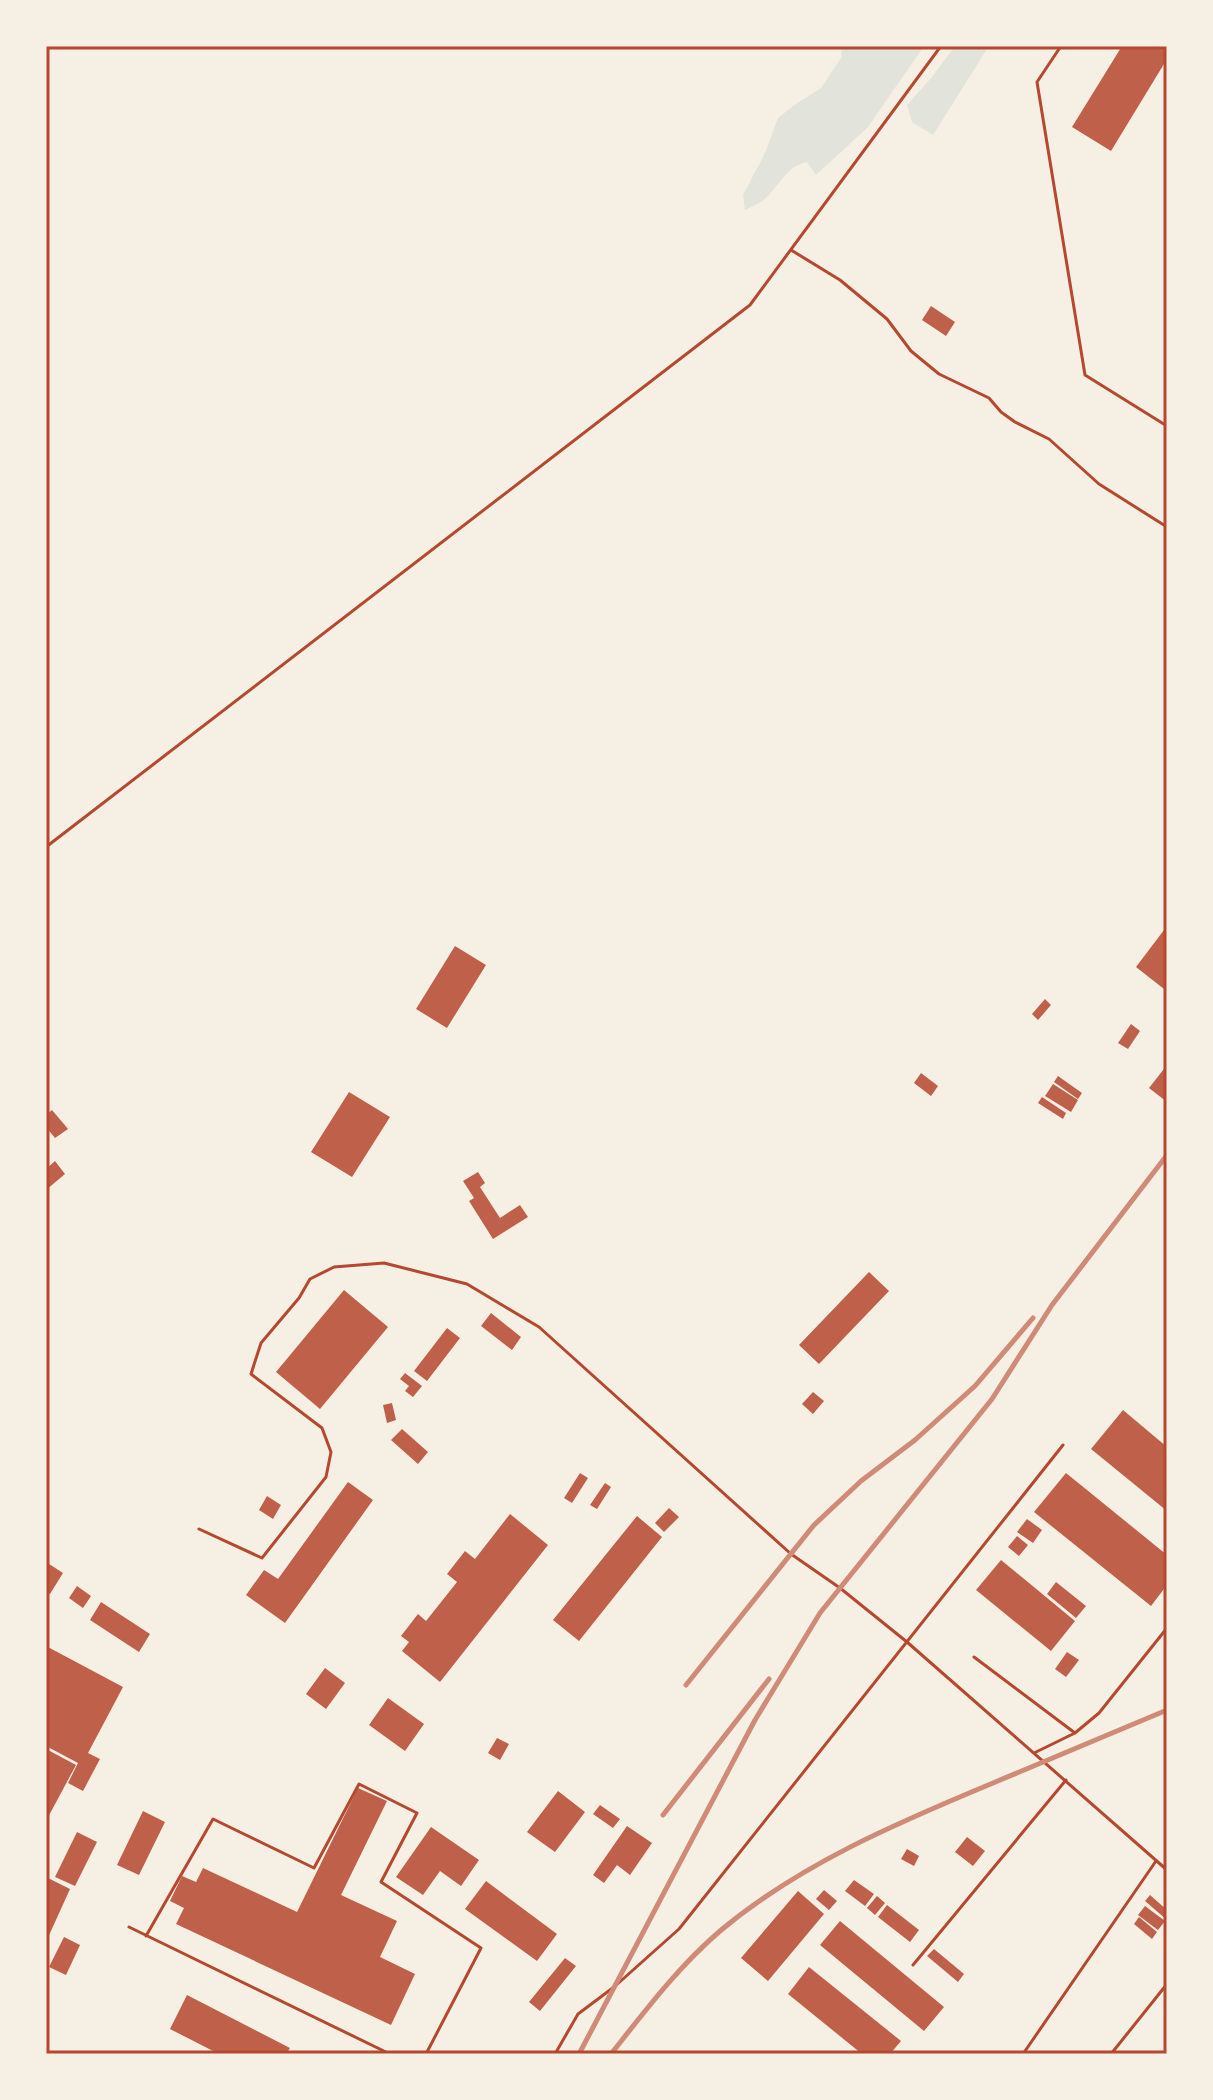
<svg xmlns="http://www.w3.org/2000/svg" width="1213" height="2100" viewBox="0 0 1213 2100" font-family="Manrope,sans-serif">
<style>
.green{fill:#e2e4dc}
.building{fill:#bf614a}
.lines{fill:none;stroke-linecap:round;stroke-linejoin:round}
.service{stroke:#b5482f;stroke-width:3}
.rail{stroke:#cf8b77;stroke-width:5}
.neatline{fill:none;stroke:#b5482f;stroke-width:3}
</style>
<rect width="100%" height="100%" fill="#f6efe4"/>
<path class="green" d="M842,46H924L868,127L816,175L807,162C789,165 780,183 768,196C762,202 753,206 745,210L743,195L765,153L778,118L793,106L821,88L841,58Z
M955,46H989L933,135L912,122L907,105L932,77Z"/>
<path class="building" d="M1122,46H1167V59L1111,151L1072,127Z
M931,306L955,322L946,336L922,320Z
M1167,926V985L1164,989L1136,967Z
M455,946L486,965L447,1028L416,1009Z
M1045,999L1051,1005L1038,1020L1032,1014Z
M1131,1024L1140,1031L1128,1049L1118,1043Z
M1167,1065V1102L1149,1088Z
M921,1073L938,1086L931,1096L914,1083Z
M1058,1076L1082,1093L1078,1099L1054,1082Z
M1053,1084L1078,1100L1071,1112L1045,1096Z
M349,1092L390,1117L352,1177L311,1152Z
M1042,1097L1066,1113L1063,1119L1038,1103Z
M52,1110L68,1129L55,1138L46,1127V1115Z
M55,1161L65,1174L46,1190V1169Z
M478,1172L485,1183L480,1187L500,1218L520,1205L528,1217L493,1239L469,1201L474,1198L463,1181Z
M869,1272L889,1291L819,1364L799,1345Z
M344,1290L388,1327L320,1409L276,1372Z
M491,1313L521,1337L512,1350L481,1326Z
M447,1328L460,1338L427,1381L414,1371Z
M405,1373L422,1386L413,1397L405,1391L409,1386L400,1379Z
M813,1392L824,1401L813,1414L802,1404Z
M392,1403L396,1420L387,1423L383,1405Z
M1123,1410L1167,1447V1511L1091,1449Z
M402,1429L428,1452L418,1464L391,1440Z
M580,1473L588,1478L572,1503L564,1498Z
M1066,1473L1167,1555V1585L1151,1606L1034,1512Z
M348,1482L373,1500L285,1623L246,1595L264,1570L278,1579Z
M605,1483L611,1487L597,1509L590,1505Z
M267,1496L281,1505L273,1519L259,1510Z
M669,1508L679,1517L664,1532L655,1523Z
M510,1514L548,1545L440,1682L402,1651L409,1642L401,1636L418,1614L426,1621L457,1582L447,1574L465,1551L475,1559Z
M637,1516L662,1537L579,1641L553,1620Z
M1027,1519L1042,1530L1033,1543L1017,1532Z
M1017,1536L1028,1545L1019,1556L1008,1547Z
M1001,1560L1075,1621L1051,1651L976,1590Z
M46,1562L63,1573L50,1594L46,1592Z
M1056,1582L1086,1606L1076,1618L1047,1594Z
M77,1586L91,1596L83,1608L69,1598Z
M101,1602L150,1634L139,1652L90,1620Z
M46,1646L123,1687L88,1753L100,1759L83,1791L68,1783L78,1763L46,1746Z
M1067,1652L1079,1660L1066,1677L1055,1669Z
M325,1668L345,1683L326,1709L306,1694Z
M388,1698L424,1724L405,1751L369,1725Z
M497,1738L509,1744L500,1760L488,1753Z
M48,1750L76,1765L46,1821V1753Z
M358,1788L387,1801L341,1895L397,1921L380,1957L415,1974L391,2025L176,1924L184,1908L170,1901L182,1876L196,1882L203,1868L297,1912Z
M558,1791L585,1812L555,1852L527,1832Z
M600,1805L620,1819L613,1828L593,1814Z
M143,1811L165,1822L139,1875L117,1865Z
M627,1826L652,1843L630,1875L617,1865L604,1883L593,1875Z
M431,1827L479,1860L461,1886L440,1871L423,1895L396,1877Z
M77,1832L97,1842L75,1886L55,1877Z
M967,1837L985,1851L973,1866L955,1852Z
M907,1849L919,1856L914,1866L901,1859Z
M46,1877L70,1889L46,1942Z
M854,1880L874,1894L865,1906L845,1891Z
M486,1881L557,1934L537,1961L465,1909Z
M824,1890L837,1901L829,1910L816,1899Z
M798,1891L824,1914L768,1981L741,1958Z
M1150,1895L1167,1910V1920L1145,1901Z
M877,1896L885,1903L875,1915L867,1908Z
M887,1905L919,1930L910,1942L878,1917Z
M1145,1906L1165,1921L1158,1930L1138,1915Z
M1139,1917L1157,1932L1152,1939L1134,1924Z
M840,1921L944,2007L924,2031L820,1945Z
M64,1937L80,1945L66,1975L49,1967Z
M934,1949L964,1974L958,1982L927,1956Z
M565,1958L576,1966L540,2011L529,2002Z
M809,1967L901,2041L890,2054H862L788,1994Z
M187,1995L290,2048L286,2054H219L170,2029Z"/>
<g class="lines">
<path class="service" d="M1061,46L1037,82L1085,375L1167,426
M791,250L840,280L887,319L911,351L939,374L989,398L1001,412L1015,422L1049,439L1099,484L1167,527
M46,847L750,305L941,46
M199,1529L262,1558L326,1477L331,1452L322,1428L251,1374L261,1343L299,1298L310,1279L334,1267L384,1263L467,1284L539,1327L791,1554L840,1588L907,1642L1167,1870
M974,1657L1075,1733
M1034,1753L1075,1733L1099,1713L1167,1628
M129,1927L390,2054
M146,1936L213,1819L314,1868L359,1784L417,1813L381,1882L481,1948L426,2054
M913,1965L1066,1780
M555,2054L578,2014L614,1987L679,1929L1063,1445
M1023,2054L1156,1861
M1111,2054L1167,1984"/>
<path class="rail" d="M686,1685L814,1525L861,1481L915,1440L975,1386L1033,1318
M663,1815L769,1679
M579,2054L755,1720L820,1613L992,1399L1052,1305L1167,1155
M611,2054C645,2011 678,1967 720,1931C800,1864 897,1823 993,1783C1051,1759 1109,1734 1167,1710"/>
</g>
<rect width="1213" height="2100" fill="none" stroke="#f6efe4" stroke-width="96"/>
<rect x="48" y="48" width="1117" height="2004" class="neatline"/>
</svg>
